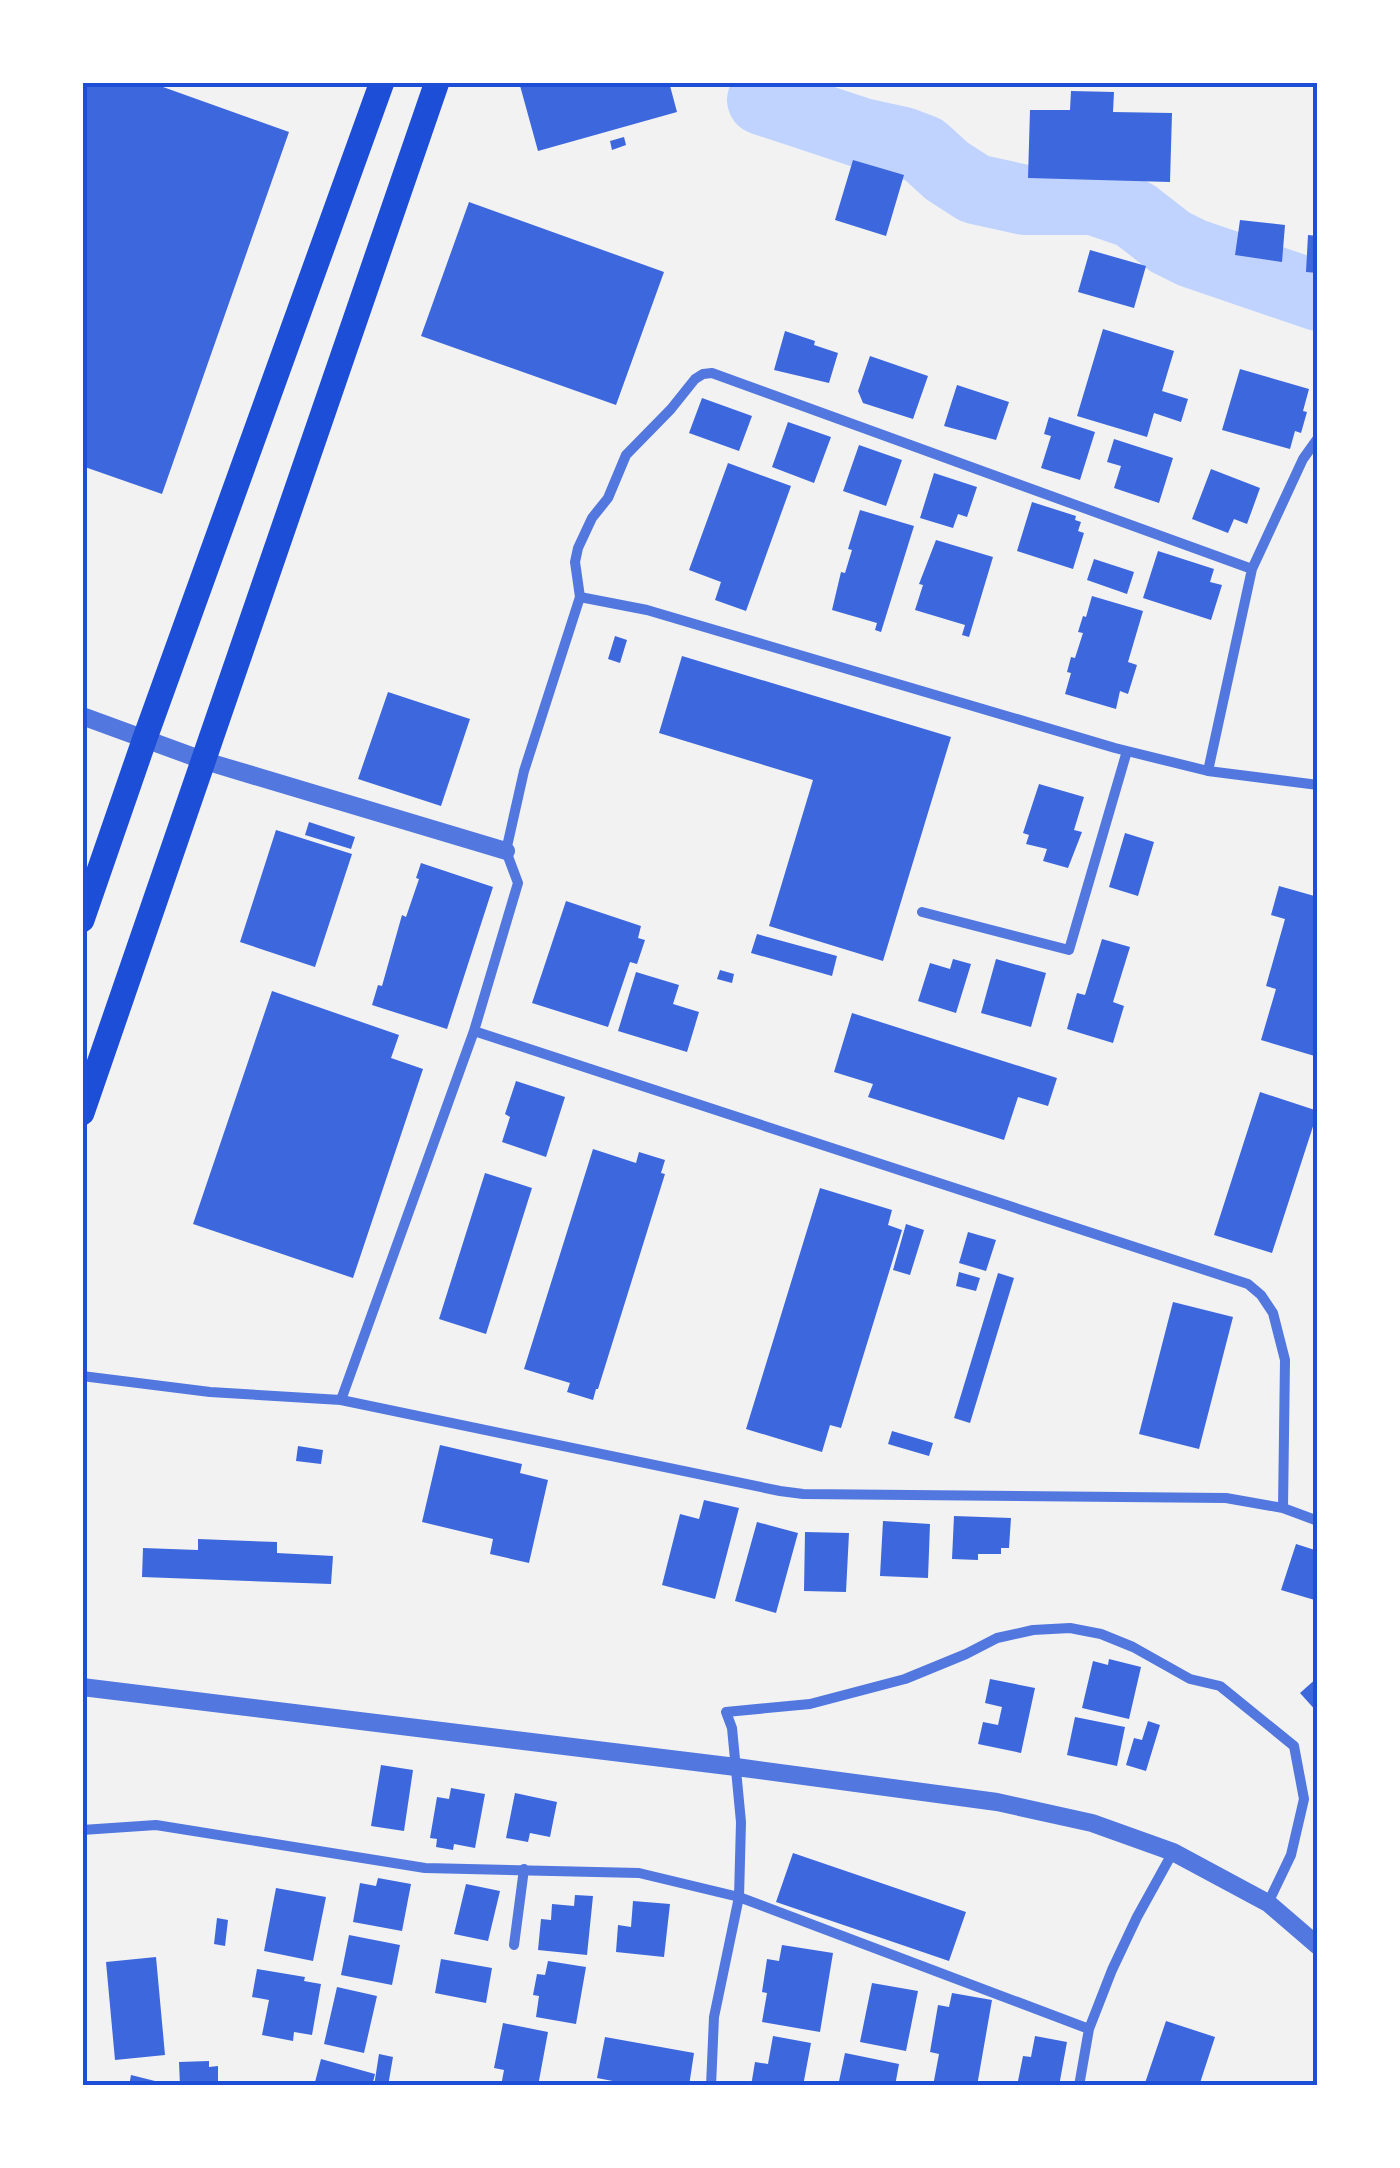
<svg xmlns="http://www.w3.org/2000/svg" width="1400" height="2168" viewBox="0 0 1400 2168" font-family="'Asap Condensed',sans-serif">
<style>
.lines{fill:none;stroke-linecap:round;stroke-linejoin:round}
.river{stroke:#bfd3fe;stroke-width:70}
.building{fill:#3d67dc}
.minor{stroke:#5277de;stroke-width:10}
.tertiary{stroke:#5277de;stroke-width:18}
.primary{stroke:#1d4ed8;stroke-width:25}
.neatline{fill:none;stroke:#1d4ed8;stroke-width:4}
</style>
<rect width="100%" height="100%" fill="#f2f2f2"/>
<g class="lines">
<path class="river" d="M762,100L862,133L903,142L924,150L947,171L975,189L1025,200H1093L1134,214L1170,242L1192,253L1318,296"/>
</g>
<path class="building" d="M82,82H149L289,132L162,494L82,466Z
M519,82H669L677,112L538,151Z
M1071,91L1114,92L1113,112L1172,113L1170,182L1028,178L1030,110H1070Z
M624,137L626,145L612,150L610,141Z
M853,160L904,175L886,236L835,220Z
M469,202L664,272L616,405L421,336Z
M1240,220L1285,225L1282,262L1235,255Z
M1308,235L1318,236V273L1306,272Z
M1090,250L1146,266L1134,308L1078,292Z
M1103,329L1174,351L1162,391L1188,399L1181,422L1154,413L1147,437L1077,416Z
M785,331L815,341L814,345L838,353L829,383L774,370Z
M870,356L928,376L913,419L863,403L858,391Z
M1240,369L1309,389L1303,411L1307,412L1301,433L1295,431L1290,449L1222,430Z
M957,385L1009,402L996,440L944,426Z
M702,398L752,416L739,451L689,433Z
M1049,417L1095,432L1080,480L1041,468L1051,436L1044,434Z
M788,422L831,437L814,483L772,467Z
M1114,439L1173,458L1159,503L1114,488L1121,466L1107,462Z
M859,445L902,460L886,506L843,491Z
M728,463L791,486L746,611L715,600L721,582L689,570Z
M1211,469L1260,488L1247,524L1234,519L1228,533L1192,519Z
M934,473L977,487L967,517L958,514L953,528L920,518Z
M1032,502L1076,516L1075,520L1081,522L1078,531L1084,533L1073,569L1017,551Z
M860,510L914,526L881,632L875,630L877,623L832,610L841,572L845,573L852,550L848,549Z
M936,540L993,557L969,637L962,635L965,625L915,610L923,585L919,584Z
M1158,551L1214,569L1210,582L1222,585L1211,620L1143,598Z
M1094,559L1134,572L1127,594L1087,580Z
M1092,596L1143,611L1128,662L1137,665L1128,694L1120,691L1116,709L1065,694L1071,673L1067,672L1071,657L1075,658L1083,633L1078,632L1083,616L1086,617Z
M615,636L627,640L620,663L608,659Z
M682,656L951,737L883,961L769,926L813,780L659,733Z
M388,692L470,719L441,806L358,779Z
M1039,784L1084,797L1074,830L1082,832L1068,868L1043,861L1047,849L1026,844L1029,835L1023,833Z
M309,822L355,837L351,849L305,835Z
M276,830L352,854L315,967L240,942Z
M1125,833L1154,842L1138,896L1109,887Z
M421,863L493,887L447,1029L372,1005L378,985L382,986L402,915L406,917L419,879L416,878Z
M1279,886L1318,897V1057L1261,1040L1276,989L1266,986L1285,919L1271,915Z
M566,901L641,926L638,938L645,940L637,964L630,962L608,1027L532,1003Z
M757,934L837,956L832,976L751,953Z
M1102,939L1130,947L1113,1002L1124,1006L1113,1043L1067,1029L1077,993L1085,995Z
M953,959L971,964L956,1013L918,1001L930,963L950,969Z
M996,959L1046,973L1031,1027L981,1013Z
M720,970L734,974L732,983L717,979Z
M636,972L679,985L673,1004L699,1012L687,1052L618,1031Z
M272,991L399,1035L391,1058L423,1069L353,1278L193,1224Z
M852,1013L1057,1078L1048,1106L1018,1097L1004,1140L868,1097L873,1084L834,1072Z
M516,1081L565,1097L546,1157L502,1142L510,1117L505,1114Z
M1260,1092L1318,1111L1272,1253L1214,1235Z
M593,1149L636,1163L639,1152L665,1160L661,1173L665,1174L598,1389H596L593,1400L567,1392L570,1383L524,1369Z
M485,1173L532,1188L486,1334L439,1319Z
M820,1188L892,1210L888,1225L902,1230L841,1428L830,1425L822,1452L746,1429Z
M906,1224L924,1230L910,1275L893,1270Z
M968,1232L996,1240L986,1271L959,1263Z
M959,1272L980,1278L976,1291L956,1286Z
M998,1273L1014,1278L970,1423L954,1418Z
M1173,1302L1233,1317L1199,1449L1139,1434Z
M892,1431L933,1443L929,1456L888,1444Z
M440,1445L522,1464L520,1473L548,1480L529,1563L490,1554L493,1539L422,1522Z
M298,1446L323,1450L321,1464L296,1461Z
M704,1500L739,1508L715,1599L662,1585L680,1514L699,1519Z
M954,1516L1011,1518L1009,1548H1001V1554H978V1560L952,1559Z
M883,1521L930,1524L928,1578L880,1576Z
M757,1522L798,1533L776,1613L735,1601Z
M805,1532L849,1533L846,1592L804,1591Z
M198,1539L277,1542V1553L333,1556L331,1584L142,1577L143,1548L198,1550Z
M1296,1544L1318,1551V1601L1281,1590Z
M1109,1659L1141,1667L1129,1719L1082,1708L1093,1661L1108,1665Z
M1318,1677V1713L1300,1693Z
M990,1679L1035,1688L1021,1753L978,1744L983,1722L998,1725L1002,1707L985,1703Z
M1075,1717L1125,1727L1117,1766L1067,1755Z
M1148,1721L1160,1725L1146,1771L1126,1765L1134,1738L1142,1740Z
M381,1765L413,1770L404,1831L371,1826Z
M451,1788L485,1794L475,1848L454,1844L453,1850L436,1847L437,1839L430,1838L437,1797L449,1799Z
M515,1793L557,1802L550,1837L530,1833L528,1842L506,1838Z
M793,1853L966,1912L949,1961L776,1902Z
M378,1878L411,1884L402,1931L353,1922L360,1883L376,1886Z
M466,1884L500,1891L488,1941L454,1934Z
M276,1888L326,1897L313,1961L264,1951Z
M575,1895L593,1896L587,1955L538,1950L541,1919L551,1920L552,1904L574,1906Z
M633,1901L670,1904L664,1957L616,1952L618,1925L631,1927Z
M217,1918L228,1920L225,1946L214,1944Z
M349,1935L400,1945L392,1985L341,1975Z
M782,1945L833,1953L820,2032L762,2022L767,1993L762,1992L767,1959L779,1961Z
M156,1957L165,2055L115,2060L106,1962Z
M441,1959L492,1968L486,2003L435,1993Z
M548,1961L586,1967L576,2024L536,2017L539,1996L533,1995L537,1974L545,1975Z
M257,1969L305,1977L304,1981L321,1984L312,2035L294,2032L293,2041L262,2035L269,2000L252,1997Z
M872,1983L918,1991L906,2051L860,2042Z
M337,1987L377,1996L364,2053L324,2044Z
M952,1993L992,2000L977,2086H933L939,2054L930,2052L938,2005L949,2007Z
M1166,2021L1215,2037L1199,2086H1144Z
M503,2023L548,2032L538,2086H501L504,2070L494,2068Z
M773,2036L811,2043L803,2086H751L755,2062L768,2064Z
M1035,2036L1067,2042L1059,2086H1017L1023,2056L1031,2057Z
M605,2037L694,2053L689,2086L663,2083V2086H639L597,2078Z
M845,2053L899,2064L895,2086H838Z
M379,2054L393,2057L388,2086H374Z
M321,2059L375,2074L372,2086H314Z
M209,2061V2067L218,2066V2086H180L179,2062Z
M131,2075L167,2084V2086H129Z"/>
<g class="lines">
<path class="minor" d="M580,597L575,562L578,548L592,518L608,498L626,455L671,409L695,379L703,374L712,373L1252,569
M1208,771L1252,569L1303,459L1318,438
M922,912L1069,950L1127,751
M474,1031L1248,1284L1261,1295L1273,1313L1285,1360L1283,1508
M82,1376L210,1392L341,1400L780,1491L803,1494L1226,1498L1283,1508L1318,1521
M341,1400L474,1031L518,883L506,851L524,771L580,597L647,610L1115,748L1208,771L1318,785
M82,1830L156,1825L425,1868L639,1873L739,1897L1089,2029
M514,1945L524,1869
M711,2086L714,2017L739,1897L741,1822L732,1728L726,1712L810,1704L905,1679L966,1654L997,1638L1033,1630L1070,1628L1101,1634L1133,1647L1190,1679L1220,1686L1294,1746L1304,1799L1291,1855L1268,1903
M1079,2086L1089,2029L1112,1970L1137,1917L1173,1852"/>
<path class="tertiary" d="M82,716L205,761L506,851
M82,1687L736,1767L997,1802L1092,1823L1173,1852L1268,1903L1318,1946"/>
<path class="primary" d="M82,920L145,738L382,82
M82,1113L437,82"/>
</g>
<rect width="1400" height="2168" fill="none" stroke="#ffffff" stroke-width="170"/>
<rect x="85" y="85" width="1230" height="1998" class="neatline"/>
</svg>
